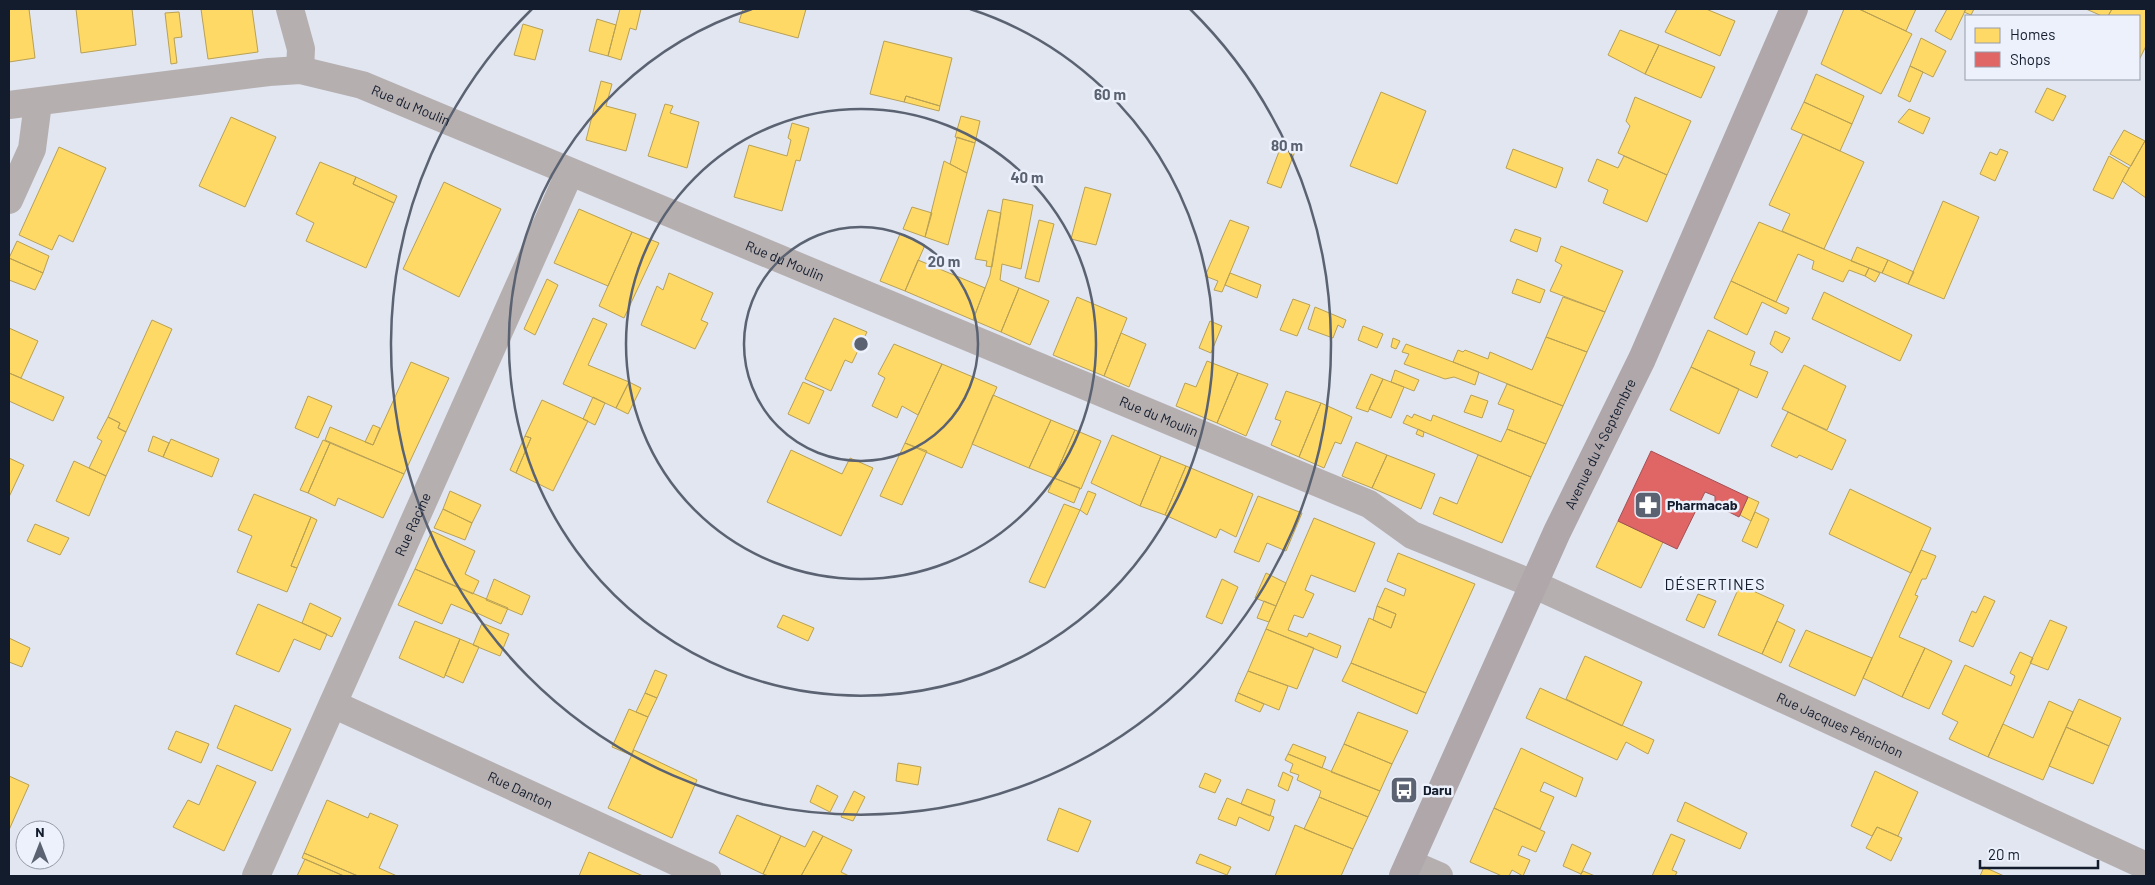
<svg xmlns="http://www.w3.org/2000/svg" width="2155" height="885" viewBox="0 0 2155 885" font-family="Barlow,sans-serif">
<style>
.homes{fill:#ffd966;stroke:#b8a055}
.shops{fill:#e06666;stroke:#a25055}
.lines{fill:none;stroke-linecap:round;stroke-linejoin:round}
.minor{stroke:#b6afb0;stroke-width:28}
.primary{stroke:#afa7aa;stroke-width:28}
.ring{fill:none;stroke:#5b6372;stroke-width:2.5}
.labels{text-anchor:middle;stroke-width:5;stroke-linejoin:round;paint-order:stroke}
.street-label{font-size:14px;fill:#131c2d;stroke:#ecf1fb}
.poi-label{font-size:14px;font-weight:bold;fill:#131c2d;stroke:#ecf1fb;text-anchor:start}
.quarter-label{font-size:16px;letter-spacing:1px;fill:#131c2d;stroke:#ecf1fb}
.centre{fill:#5b6372;stroke:#ecf1fb;stroke-width:2.5}
.ring-label{font-size:15px;text-anchor:middle;font-weight:bold;fill:#5b6372;stroke:#ecf1fb;stroke-width:5;stroke-linejoin:round;paint-order:stroke}
</style>
<rect width="100%" height="100%" fill="#e1e6f1"/>
<path class="homes" d="M9,9H29L35,58L9,62Z
M76,9H132L136,45L81,53Z
M201,9H252L258,52L208,59Z
M620,9H641L636,30L630,28L621,60L608,56Z
M743,9H806L798,38L739,22Z
M1677,9H1706L1735,21L1720,56L1665,32Z
M1844,9H1859L1912,34L1881,94L1821,64Z
M1859,9H1916L1906,31Z
M1947,9H1966L1951,40L1935,31Z
M1966,9H1974L1971,15L1964,12Z
M2086,9H2112L2108,16H2102Z
M2112,9H2146V46L2139,60V16H2108Z
M179,12L182,37L174,38L177,63L171,64L165,13Z
M597,19L616,25L608,56L589,51Z
M523,24L543,30L535,60L514,55Z
M1620,30L1659,45L1645,74L1608,55Z
M1921,38L1946,51L1933,77L1910,66Z
M884,41L952,58L940,106L906,96L904,102L870,94Z
M1659,45L1715,67L1701,98L1645,74Z
M1910,66L1923,72L1910,102L1898,96Z
M1816,74L1864,96L1852,124L1804,102Z
M601,81L612,84L606,106L636,114L626,151L586,140Z
M2047,88L2066,96L2053,121L2035,112Z
M1381,92L1426,111L1397,184L1350,166Z
M906,96L940,106L939,111L904,102Z
M1635,97L1691,121L1667,175L1618,153L1630,126L1626,121Z
M1804,102L1852,124L1840,151L1791,129Z
M665,104L673,106L670,113L699,122L687,168L648,156Z
M1909,109L1930,118L1923,134L1898,122Z
M961,116L980,121L975,143L955,137Z
M231,117L276,137L245,207L199,186Z
M792,123L809,128L800,161L796,160L782,211L734,197L749,145L787,156L791,140L788,138Z
M2124,130L2145,141L2131,166L2110,154Z
M1803,134L1864,162L1824,249L1782,231L1790,214L1769,205Z
M957,137L975,143L967,173L950,164Z
M2146,139V198L2122,181Z
M1283,141L1297,146L1281,188L1267,183Z
M59,147L106,168L73,242L59,235L52,250L19,235Z
M1513,149L1563,168L1556,188L1506,168Z
M2000,149L2008,152L1995,181L1980,174L1990,152L1997,155Z
M1624,156L1667,175L1647,222L1603,203L1608,190L1588,181L1597,159L1618,168Z
M2109,156L2129,168L2113,199L2093,190Z
M944,161L967,173L948,245L925,237Z
M320,162L356,177L353,184L394,203L366,268L306,241L314,223L296,214Z
M356,177L397,196L394,203L353,184Z
M444,182L501,209L459,297L403,269Z
M1085,187L1111,194L1096,245L1071,239Z
M1003,199L1033,205L1021,269L1002,264L1000,280L1019,288L1001,332L973,320L990,275Z
M1943,201L1979,217L1944,299L1908,284Z
M912,207L932,213L925,237L903,229Z
M579,209L632,232L608,286L554,263Z
M988,210L1001,213L992,267L986,266L987,261L975,259Z
M1039,220L1054,224L1039,282L1025,278Z
M1230,220L1249,227L1222,292L1214,290L1218,281L1205,276Z
M1759,222L1869,268L1865,276L1849,270L1843,282L1812,269L1814,261L1798,254L1776,302L1731,281Z
M1515,229L1541,238L1537,252L1510,241Z
M632,232L659,243L624,318L599,306Z
M900,234L925,245L905,291L880,281Z
M17,241L49,256L43,273L9,258Z
M1561,246L1623,271L1605,312L1550,291L1562,265L1555,261Z
M1857,247L1888,260L1882,273L1851,261Z
M9,258L43,273L35,290L9,280Z
M918,260L985,288L973,320L905,291Z
M1888,260L1914,272L1908,284L1882,273Z
M1869,268L1880,273L1875,282L1865,276Z
M669,273L713,293L701,320L708,323L695,349L641,325L657,286L663,290Z
M1230,273L1261,285L1257,298L1225,285Z
M547,279L558,285L535,335L524,329Z
M1517,279L1545,290L1540,303L1512,293Z
M1731,281L1789,308L1786,314L1762,302L1747,335L1714,318Z
M1019,288L1049,301L1030,345L1001,332Z
M1824,292L1912,335L1900,361L1812,319Z
M1077,297L1127,318L1104,376L1053,355Z
M1563,297L1605,312L1587,352L1546,337Z
M1293,299L1310,305L1297,336L1280,330Z
M1315,307L1346,320L1343,328L1338,325L1333,338L1308,329Z
M593,318L607,324L588,365L629,382L616,408L563,384Z
M834,318L867,332L852,363L845,360L831,391L805,379Z
M152,320L172,329L126,432L118,428L120,423L108,417Z
M1210,321L1222,326L1211,353L1199,348Z
M1363,326L1383,334L1377,348L1358,340Z
M9,328L38,341L21,378L9,373Z
M1708,330L1755,352L1750,365L1768,372L1757,398L1691,367Z
M1775,331L1790,338L1782,353L1770,344Z
M1121,333L1146,344L1129,387L1104,376Z
M1546,337L1587,352L1563,406L1453,362L1458,350L1463,352L1465,350L1488,359L1490,352L1532,370Z
M1393,338L1400,341L1396,349L1391,347Z
M894,344L942,364L918,415L902,406L897,418L872,406L885,378L878,374Z
M1406,344L1479,372L1475,385L1454,377L1445,379L1404,364L1409,354L1402,352Z
M1207,361L1238,373L1217,423L1176,406L1185,383L1196,387Z
M411,362L449,378L404,474L325,440L330,427L373,445Z
M942,364L997,387L962,468L905,443Z
M1804,365L1846,386L1827,430L1782,409Z
M1691,367L1739,389L1719,434L1670,410Z
M1395,370L1419,380L1414,391L1391,382Z
M9,373L64,397L53,421L9,401Z
M1238,373L1268,384L1246,436L1217,423Z
M1371,374L1383,379L1368,412L1356,408Z
M1383,379L1404,387L1391,418L1369,409Z
M629,382L641,388L628,414L616,408Z
M803,382L824,391L809,424L788,414Z
M1507,384L1563,406L1546,444L1507,429L1514,410L1498,404Z
M1286,391L1321,403L1299,457L1271,445L1281,421L1275,419Z
M993,395L1051,420L1029,468L972,444Z
M1471,395L1488,401L1482,418L1464,412Z
M308,396L332,406L318,438L295,428Z
M593,397L605,403L595,425L583,419Z
M542,400L588,421L553,491L516,473L531,438L525,436Z
M1321,403L1352,417L1341,444L1335,442L1324,468L1299,457Z
M1788,412L1846,440L1832,470L1799,455L1797,458L1771,446Z
M1414,414L1431,421L1433,415L1501,442L1507,429L1546,444L1531,477L1403,423L1407,415L1412,418Z
M108,417L120,423L118,428L126,432L106,476L89,468L102,441L97,438Z
M1051,420L1075,430L1054,478L1029,468Z
M373,425L380,428L373,445L365,442Z
M1418,429L1424,432L1423,437L1416,434Z
M1075,430L1101,441L1081,489L1054,478Z
M1112,435L1161,456L1140,506L1091,483Z
M153,436L169,443L163,457L148,451Z
M525,436L531,438L516,473L510,470Z
M171,439L219,459L212,477L163,457Z
M323,440L330,443L308,493L300,490Z
M1356,442L1387,455L1372,488L1342,476Z
M330,443L404,474L383,518L338,498L335,506L308,493Z
M905,443L927,451L902,505L880,496Z
M791,450L842,474L850,458L873,468L841,536L767,502Z
M1387,455L1435,474L1421,509L1372,488Z
M1478,455L1531,477L1502,543L1433,514L1440,497L1457,504Z
M1161,456L1186,466L1165,515L1140,506Z
M9,458L24,465L9,497Z
M74,461L106,476L89,516L56,501Z
M1186,466L1253,494L1236,537L1220,529L1216,538L1165,515Z
M1054,478L1080,488L1074,503L1048,492Z
M1850,489L1931,528L1911,573L1829,534Z
M450,491L481,505L472,523L443,509Z
M1088,491L1096,494L1087,515L1080,510Z
M254,494L311,517L291,566L297,568L287,592L237,572L252,536L238,530Z
M1258,496L1302,513L1286,551L1267,543L1259,562L1234,552Z
M1748,497L1759,502L1751,521L1740,515Z
M1064,504L1080,510L1045,588L1029,582Z
M443,509L472,523L465,540L434,528Z
M1755,512L1769,519L1757,548L1742,541Z
M311,517L317,520L297,568L291,566Z
M1314,518L1375,543L1355,592L1311,575L1305,590L1314,594L1303,618L1294,615L1288,630L1307,637L1309,633L1341,646L1337,658L1266,629Z
M1618,521L1663,542L1641,588L1596,567Z
M35,524L69,538L60,555L27,541Z
M432,531L475,551L465,574L479,581L473,594L415,569Z
M1921,550L1936,556L1926,579H1922L1915,595L1918,596L1899,637L1925,648L1902,697L1863,678Z
M1398,553L1475,584L1426,693L1351,663L1369,618L1391,628L1396,614L1377,606L1385,588L1404,596L1406,589L1387,581Z
M415,569L508,608L501,624L477,613V615L451,604L442,624L398,605Z
M1266,573L1286,583L1276,606L1255,598Z
M494,579L530,596L522,615L486,600Z
M1222,579L1238,587L1222,624L1206,617Z
M1740,585L1784,605L1762,654L1718,635Z
M1698,594L1716,601L1704,628L1686,620Z
M1984,596L1995,601L1973,647L1959,641L1972,611L1976,613Z
M1264,601L1276,606L1269,622L1257,618Z
M310,603L341,618L332,637L302,623Z
M258,604L327,634L320,650L294,639L279,672L236,654Z
M1377,606L1396,614L1391,628L1373,620Z
M783,615L814,628L808,641L777,627Z
M2050,620L2067,627L2048,670L2030,663Z
M415,621L460,639L444,678L399,658Z
M1777,621L1795,630L1781,663L1762,654Z
M482,623L509,634L500,656L473,645Z
M1266,629L1314,648L1297,689L1248,671Z
M1806,630L1872,658L1855,696L1789,666Z
M9,638L30,648L22,667L9,662Z
M460,639L479,647L463,683L445,675Z
M1925,648L1952,661L1929,709L1902,697Z
M2020,652L2033,658L1988,757L1949,739L1958,722L1942,714L1965,665L2011,686L2015,676L2010,673Z
M1585,656L1642,682L1622,726L1566,699Z
M1351,663L1426,693L1417,714L1342,681Z
M655,670L667,675L657,698L645,693Z
M1248,671L1288,686L1279,710L1238,693Z
M1540,688L1654,740L1648,754L1626,742L1617,760L1526,718Z
M645,693L657,698L648,717L636,712Z
M1238,693L1264,704L1260,712L1235,701Z
M2079,699L2121,718L2109,746L2066,727Z
M2049,701L2073,712L2043,780L1988,757L2003,724L2033,738Z
M235,705L291,729L272,771L217,748Z
M629,709L648,717L631,755L612,747Z
M1358,712L1408,731L1392,764L1344,744Z
M2066,727L2109,746L2093,784L2049,766Z
M176,731L209,744L201,763L168,749Z
M1293,744L1326,757L1322,768L1288,754Z
M1344,744L1392,764L1380,791L1331,772Z
M1521,748L1583,778L1576,797L1544,782L1540,791L1554,797L1540,829L1494,808Z
M634,750L697,780L672,838L608,808Z
M1288,754L1380,791L1368,817L1319,797L1321,791L1297,780L1299,775L1290,772L1293,764L1285,760Z
M898,763L921,767L918,785L896,781Z
M217,765L256,782L224,851L173,827L188,800L199,805Z
M1875,771L1918,792L1898,836L1877,827L1872,836L1851,826Z
M1283,772L1293,777L1288,791L1278,786Z
M1205,773L1221,780L1215,793L1199,787Z
M9,776L29,785L9,830Z
M817,785L838,796L830,812L810,802Z
M1247,789L1275,800L1270,816L1241,804Z
M854,791L865,797L853,821L841,817Z
M1319,797L1368,817L1353,849L1304,829Z
M1227,798L1274,817L1269,831L1239,817L1236,826L1218,819Z
M327,800L368,818L370,813L398,825L379,868L397,876H358L304,853Z
M1685,802L1747,833L1740,849L1677,821Z
M1059,808L1091,821L1078,852L1047,840Z
M1494,808L1545,832L1536,852L1522,846L1518,855L1530,860L1523,876L1512,870L1509,876H1502L1470,862Z
M737,815L781,836L763,874L719,853Z
M1295,825L1353,849L1341,876H1275Z
M1877,827L1902,838L1891,861L1866,848Z
M813,831L823,836L801,876H769L763,874L781,836L805,847Z
M1671,834L1685,840L1672,870L1677,872L1675,876H1652Z
M823,836L852,850L841,872L849,876H801Z
M1572,844L1591,853L1581,874L1563,866Z
M589,852L643,876H579Z
M304,853L358,876H344L302,858Z
M1200,854L1231,867L1227,875L1196,863Z
M305,859L344,876H297Z
M1984,867L2004,876H1980Z
M1583,871L1595,876H1580Z"/>
<path class="shops" d="M1651,451L1748,497L1739,517L1715,505V496L1705,492L1677,549L1618,521Z"/>
<g class="lines">
<g class="minor">
<path d="M290,9L301,49L300,70"/>
<path id="s1" d="M9,105L269,72L300,70L362,85L1369,504L1412,535L1533,584L2146,866"/>
<path d="M9,200L32,149L38,103"/>
<path id="s2" d="M333,704L707,876"/>
<path d="M1409,863L1439,876"/>
<path id="s3" d="M256,876L570,172"/>
</g>
<path class="primary" id="s4" d="M1403,876L1557,532L1642,359L1794,9"/>
</g>
<g class="ring">
<circle cx="861" cy="344" r="117"/>
<circle cx="861" cy="344" r="235"/>
<path d="M970 9A352 352 0 1 1 752 9"/>
<path d="M1190 9A470 470 0 1 1 532 9"/>
</g>
<defs>
<g id="pharmacy-square" transform="scale(1.4375)"><rect x="-9" y="-9" width="18" height="18" rx="4" fill="#5b6372" stroke="#ecf1fb"/><path d="M-2-6h4v4h4v4h-4v4h-4v-4h-4v-4h4Z" fill="#fff"/></g>
<g id="bus-square" transform="scale(1.4375)"><rect x="-9" y="-9" width="18" height="18" rx="4" fill="#5b6372" stroke="#ecf1fb"/><path d="M-5-6H5V4H4V6H2V4H-2V6H-4V4H-5ZM-3.5-4V0h7V-4ZM-3.5 1.2v1.5H-2V1.2ZM2 1.2v1.5H3.5V1.2Z" fill="#fff"/></g>
</defs>
<g fill-rule="evenodd">
<use href="#pharmacy-square" x="1648" y="505"/>
<use href="#bus-square" x="1404" y="790"/>
</g>
<g class="labels">
<g class="street-label">
<text dy="5" stroke="none"><textPath href="#s1" startOffset="410">Rue du Moulin</textPath></text>
<text dy="5" stroke="none"><textPath href="#s1" startOffset="815">Rue du Moulin</textPath></text>
<text dy="5" stroke="none"><textPath href="#s1" startOffset="1220">Rue du Moulin</textPath></text>
<text dy="5" stroke="none"><textPath href="#s4" startOffset="475">Avenue du 4 Septembre</textPath></text>
<text dy="5" stroke="none"><textPath href="#s3" startOffset="385">Rue Racine</textPath></text>
<text dy="5" stroke="none"><textPath href="#s1" startOffset="1969">Rue Jacques Pénichon</textPath></text>
<text dy="5" stroke="none"><textPath href="#s2" startOffset="206">Rue Danton</textPath></text>
</g>
<g class="poi-label">
<text x="1667" y="510">Pharmacab</text>
<text x="1423" y="795">Daru</text>
</g>
<g class="quarter-label">
<text x="1715" y="590">DÉSERTINES</text>
</g>
</g>
<circle cx="861" cy="344" r="8" class="centre"/>
<g class="ring-label">
<text x="1110" y="100">60 m</text>
<text x="1287" y="151">80 m</text>
<text x="1027" y="183">40 m</text>
<text x="944" y="267">20 m</text>
</g>
<rect width="2155" height="885" fill="none" stroke="#131c2d" stroke-width="20"/>
<rect x="1965" y="15" width="175" height="65" fill="#ecf1fb" stroke="#959ca9"/>
<rect x="1975" y="28" width="25" height="15" fill="#ffd966" stroke="#959ca9"/>
<text x="2010" y="40" font-size="15" fill="#131c2d">Homes</text>
<rect x="1975" y="52" width="25" height="15" fill="#e06666" stroke="#959ca9"/>
<text x="2010" y="65" font-size="15" fill="#131c2d">Shops</text>
<g transform="translate(40 845)"><circle r="24" fill="#ecf1fb" stroke="#959ca9"/>
<path d="M0-4L9 19L0 12L-9 19Z" fill="#5b6372"/>
<text y="-8" font-size="14" font-weight="bold" text-anchor="middle" fill="#131c2d">N</text>
</g>
<path d="M1980 860v8h118v-8" fill="none" stroke="#131c2d" stroke-width="2.5"/>
<text x="1988" y="860" font-size="15" fill="#131c2d" stroke="#ecf1fb" stroke-width="4" paint-order="stroke">20 m</text>
</svg>
